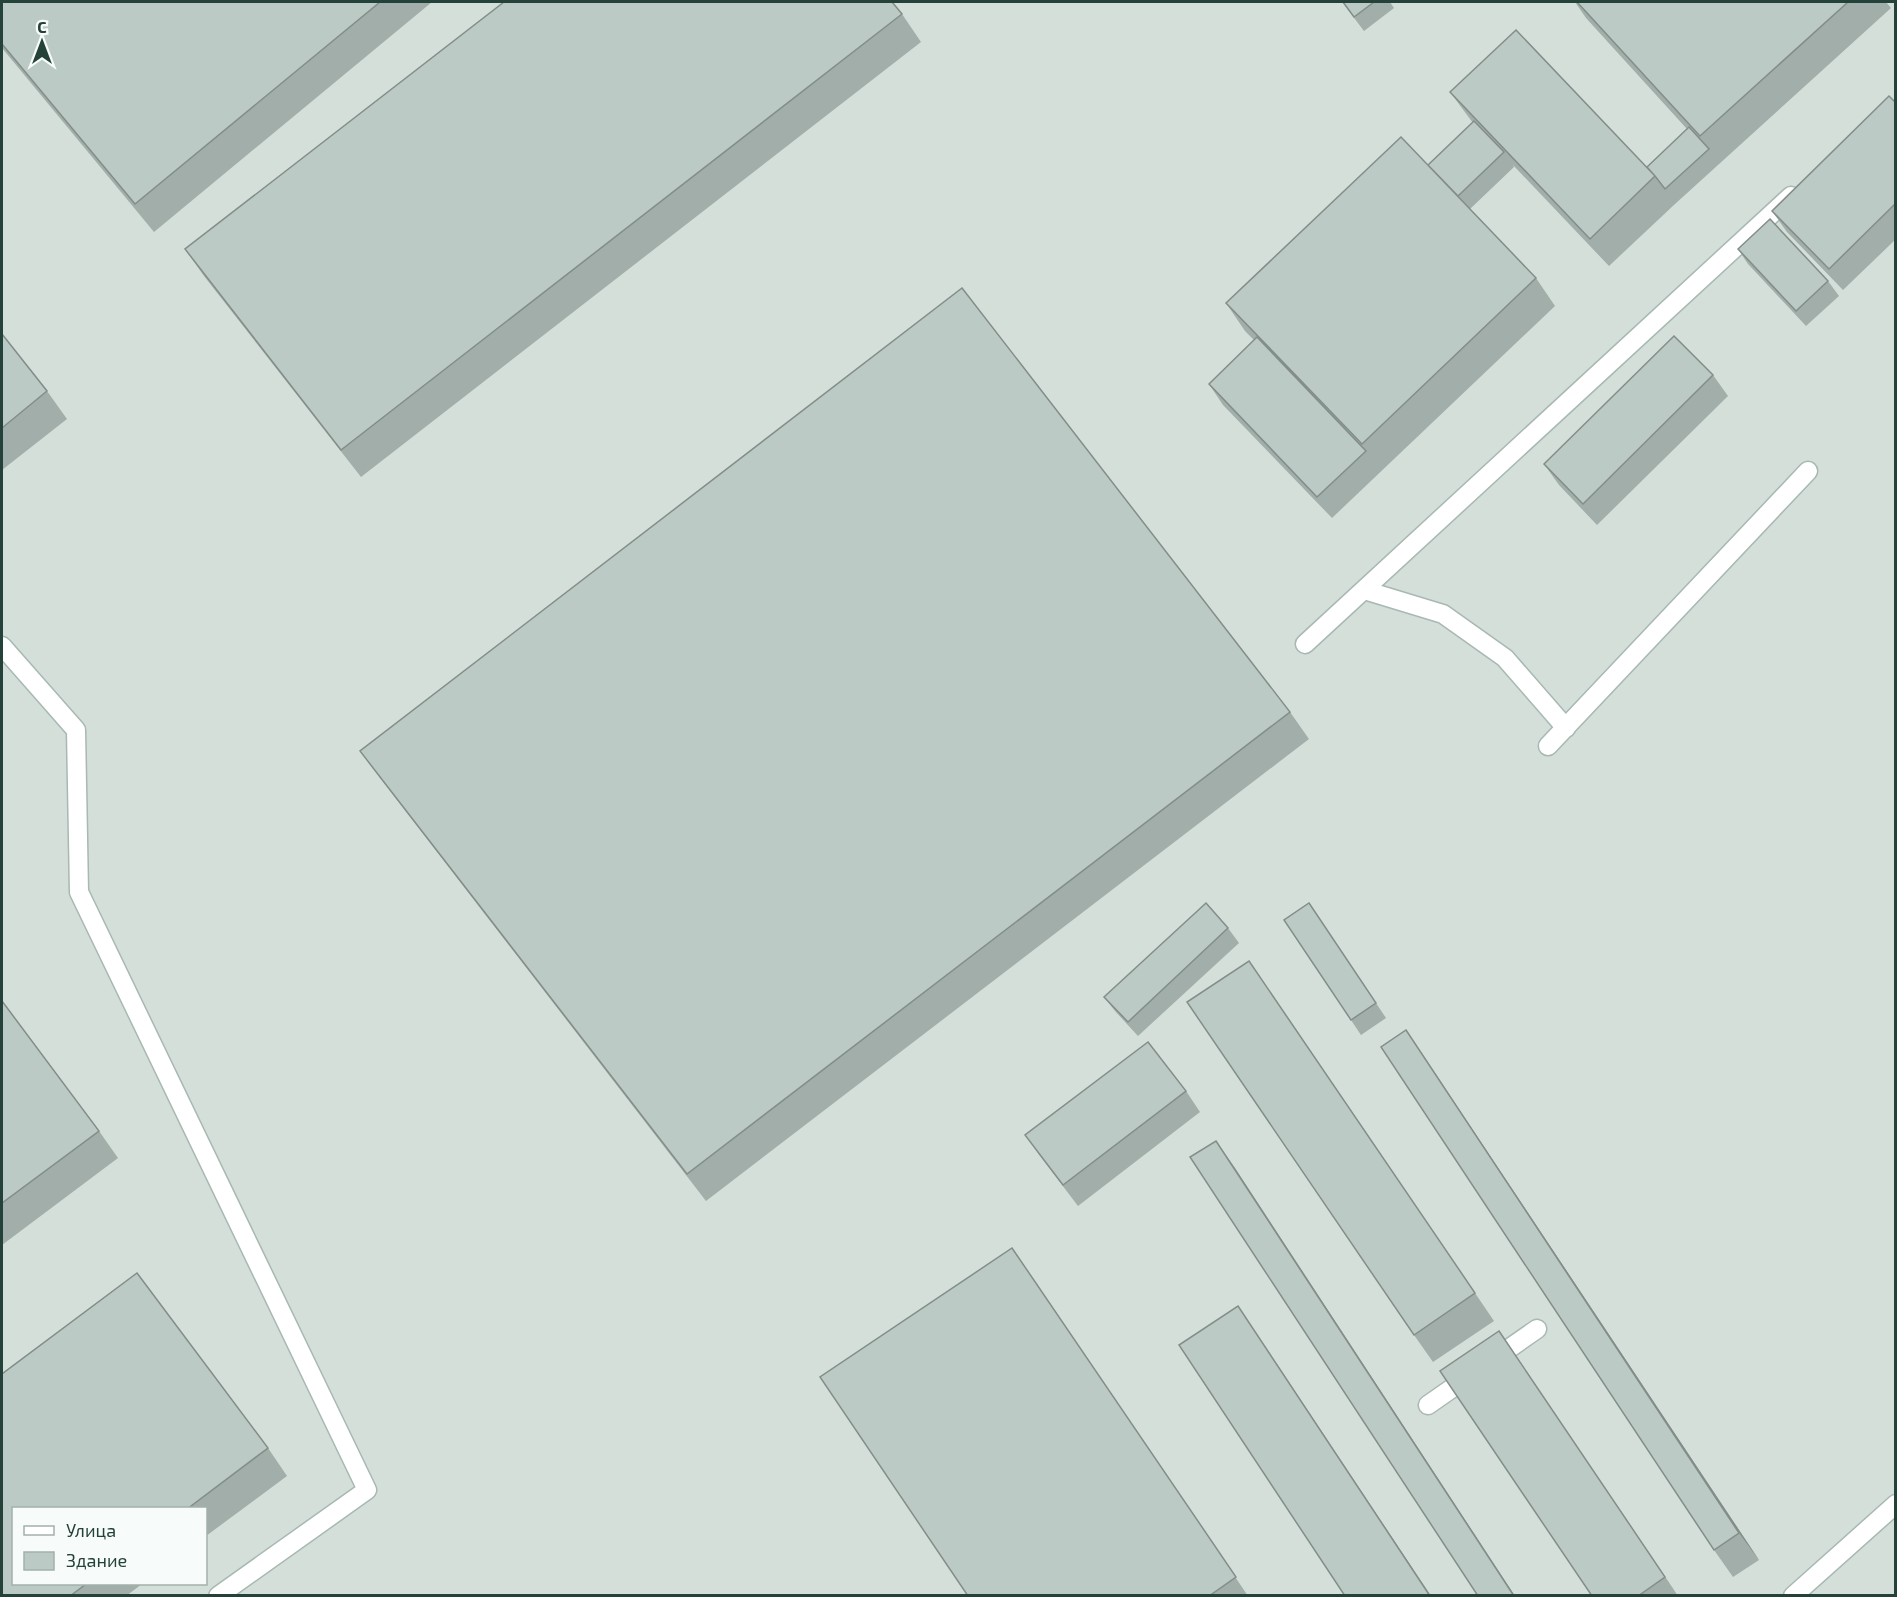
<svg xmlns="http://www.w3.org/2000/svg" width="1897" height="1597" viewBox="0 0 1897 1597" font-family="'Exo 2',sans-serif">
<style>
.built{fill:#d4dfda;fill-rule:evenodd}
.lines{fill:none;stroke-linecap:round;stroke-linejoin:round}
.minor-casing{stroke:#a8b8b2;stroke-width:21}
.minor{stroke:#fff;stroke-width:18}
.wall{fill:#a1aea9}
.shaded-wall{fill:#838d89}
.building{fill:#bbcac4;stroke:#838d89;stroke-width:1.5}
</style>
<rect width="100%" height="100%" fill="#e6efeb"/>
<path class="built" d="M2,2H1895V1595L2,1596ZM14,1508H206V1584H14Z"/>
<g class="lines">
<g class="minor-casing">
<path id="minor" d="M1364,590L1443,614L1505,658L1566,728
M1305,644L1791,196
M2,646L76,730L79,892L367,1490L218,1596
M1548,746L1808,471
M1428,1405L1537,1329
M1793,1596L1896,1504"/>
</g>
<use href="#minor" class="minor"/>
</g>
<path class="wall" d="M2,2H432L154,232L2,48Z
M1342,2H1390L1394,8L1364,31Z
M1575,2H1886L1891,8L1675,204L1609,266L1513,165L1514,167L1470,209L1536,278L1555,306L1332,518L1223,405L1209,384L1254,340L1245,331L1226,303L1428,165L1473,123L1450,92L1647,167L1687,129L1586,18Z
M902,14L921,42L361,477L204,276L185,249Z
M1896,103V239L1843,290L1787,232L1772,211Z
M1738,249L1828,281L1839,296L1806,326L1748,264Z
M2,334L47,391L67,419L2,470Z
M1713,375L1728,396L1597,525L1559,485L1544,464Z
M1290,712L1309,739L706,1201L380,778L360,751Z
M1309,903L1386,1018L1361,1035L1284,920Z
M1228,928L1239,943L1138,1036L1115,1011L1104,997Z
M1268,988L1494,1321L1433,1362L1414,1335Z
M2,1001L99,1131L118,1158L2,1245Z
M1406,1030L1425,1058L1759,1560L1733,1577L1714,1550Z
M1186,1091L1200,1112L1078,1206L1040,1156L1025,1135Z
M137,1273L268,1448L287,1476L206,1536V1509H14V1584H142L126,1596H2V1374Z
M1031,1275L1248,1596H968Z
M1499,1331L1518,1359L1678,1596H1592Z"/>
<path class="shaded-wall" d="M1406,1030L1425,1058L1759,1560L1739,1533Z
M1216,1141L1235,1168L1515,1596H1514Z
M1238,1306L1257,1334L1431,1596H1430Z
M1499,1331L1518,1359L1678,1596L1665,1577Z"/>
<path class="building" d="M2,2H380L135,204L2,44Z
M504,2H892L902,14L341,450L185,249Z
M1343,2H1374L1354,17Z
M1577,2H1848L1700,136Z
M1516,30L1655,176L1590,239L1450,92Z
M1889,96L1896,103V203L1829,269L1772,211Z
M1474,121L1504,152L1458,196L1428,165Z
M1689,127L1709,149L1665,189L1655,176L1647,167Z
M1401,137L1536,278L1362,444L1226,303Z
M1770,219L1828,281L1796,311L1738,249Z
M962,288L1290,712L687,1174L360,751Z
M2,334L47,391L2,428Z
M1674,336L1713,375L1583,504L1544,464Z
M1257,337L1366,451L1317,497L1209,384Z
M1206,903L1228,928L1128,1022L1104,997Z
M1309,903L1376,1003L1351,1020L1284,920Z
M1249,961L1475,1293L1414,1335L1187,1002Z
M2,1001L99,1131L2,1203Z
M1406,1030L1739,1533L1714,1550L1381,1047Z
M1148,1042L1186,1091L1063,1185L1025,1135Z
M1216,1141L1514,1596H1478L1190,1157Z
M1012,1248L1236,1577L1209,1596H968L820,1377Z
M137,1273L268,1448L187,1509H14V1584H86L70,1596H2V1374Z
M1238,1306L1430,1596H1345L1179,1345Z
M1499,1331L1665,1577L1638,1596H1592L1440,1371Z"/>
<rect width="1897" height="1597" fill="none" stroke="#24423a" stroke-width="6"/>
<rect x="12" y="1507" width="195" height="78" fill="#f7fbf9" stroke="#a3b1ad" stroke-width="1.5"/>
<rect x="24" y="1526" width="30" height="9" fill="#ffffff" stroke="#a3b1ad" stroke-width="1.5"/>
<text x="66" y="1537" font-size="18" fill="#24423a">Улица</text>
<rect x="24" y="1552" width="30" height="18" fill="#bbcac4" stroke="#a3b1ad" stroke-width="1.5"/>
<text x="66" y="1567" font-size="18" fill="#24423a">Здание</text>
<g transform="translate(42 42)" stroke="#f7fbf9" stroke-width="4.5" paint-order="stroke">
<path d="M0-4.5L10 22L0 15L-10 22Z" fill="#24423a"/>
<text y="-9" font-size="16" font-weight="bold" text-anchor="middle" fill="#24423a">С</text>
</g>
</svg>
